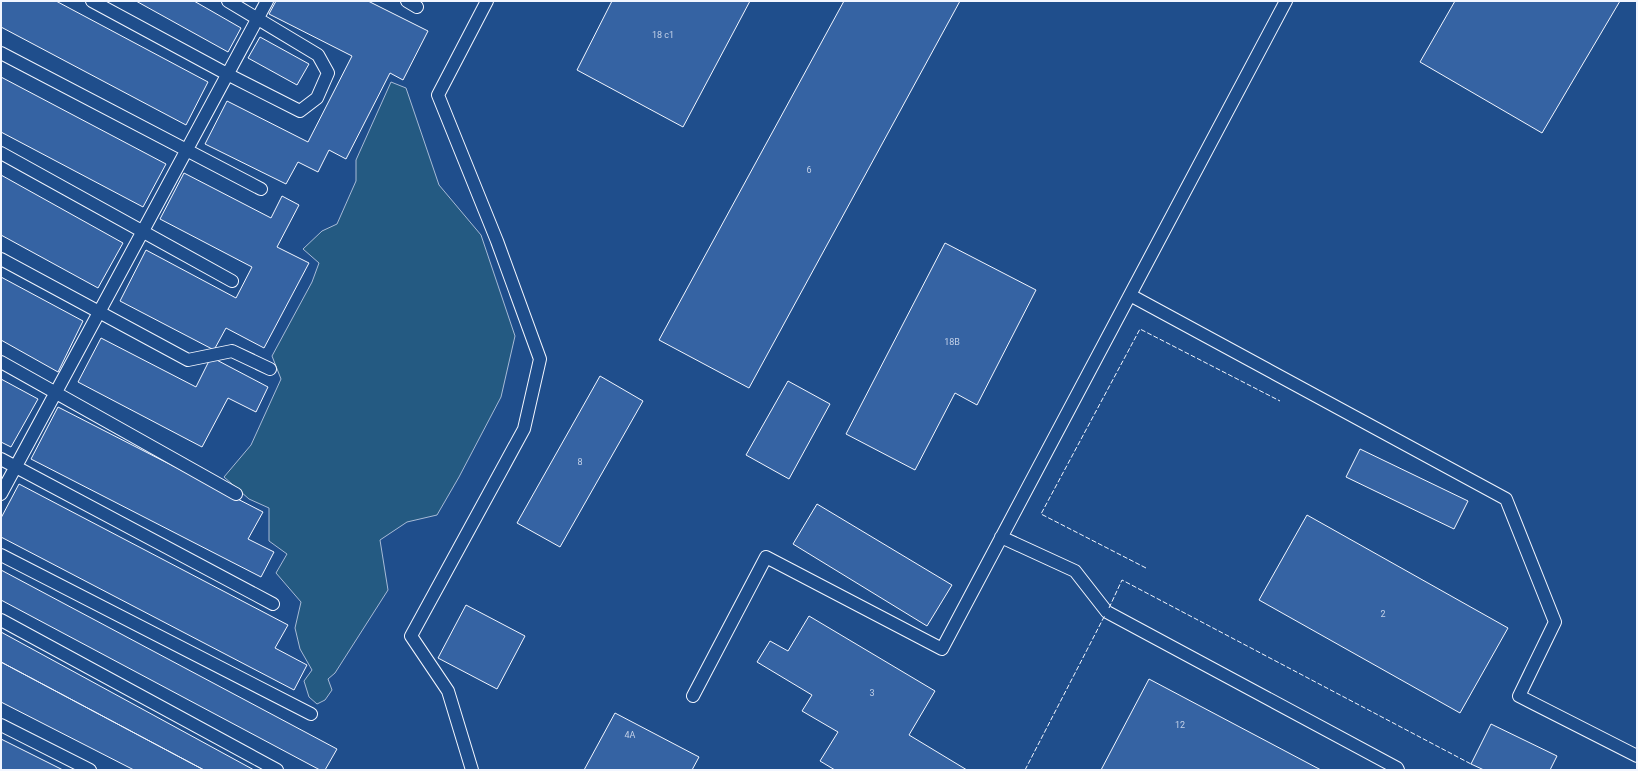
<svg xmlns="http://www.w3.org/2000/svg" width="1638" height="771" viewBox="0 0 1638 771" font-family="Roboto,sans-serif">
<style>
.green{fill:#245a82;stroke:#a8bbd7}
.building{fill:#3563a3;stroke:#f2f6ff}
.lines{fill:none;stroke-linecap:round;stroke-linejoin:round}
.service-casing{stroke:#f2f6ff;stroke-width:14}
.service{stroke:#1f4e8c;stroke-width:12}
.fence{stroke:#f2f6ff;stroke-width:1;stroke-dasharray:5 2;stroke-linecap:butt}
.labels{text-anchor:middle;stroke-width:3;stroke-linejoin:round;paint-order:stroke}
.number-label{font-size:9px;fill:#c3d1e8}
</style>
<rect width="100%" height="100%" fill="#1f4e8c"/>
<path class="green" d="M391,82L406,88L439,185L481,235L515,336L501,397L459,477L437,515L407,522L380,540L388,590L335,673L328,679L332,690L325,700L317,704L309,697L304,681L312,670L300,649L295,628L301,602L276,573L287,554L269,541V508L249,499L224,477L251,445L281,379L272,356L312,282L319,263L303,249L322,231L337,224L356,181V160Z"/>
<path class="building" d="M1,1H56L208,82L186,125L1,27Z
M136,1H194L241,28L228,52Z
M276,1H368L428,31L403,80L390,73L346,159L329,150L318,172L298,162L286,184L205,144L227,101L308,142L352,56L269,14Z
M612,1H750L683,127L577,70Z
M844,1H960L749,388L659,340Z
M1455,1H1620L1542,133L1420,62Z
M260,37L309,64L297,85L248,58Z
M1,77L166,164L143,207L1,132Z
M184,173L271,218L282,196L299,205L277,247L309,263L264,348L226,328L214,350L120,301L146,250L236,298L252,267L160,219Z
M1,175L123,243L98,288L1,235Z
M945,243L1036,290L977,405L955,393L915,470L846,434Z
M1,277L83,321L58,372L1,340Z
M101,338L196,387L211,357L268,387L256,412L228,398L202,447L78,382Z
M600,376L643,401L560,547L517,523Z
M1,379L38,399L11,447L1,442Z
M788,381L830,404L789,479L746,455Z
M58,407L263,512L248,539L274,552L261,577L31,459Z
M1360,449L1468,501L1454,529L1346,477Z
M19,484L288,625L275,648L307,665L294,690L1,537V518Z
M817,504L952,585L927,626L793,544Z
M1307,515L1508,628L1460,713L1259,600Z
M1,570L337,749L325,770H320L1,600Z
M466,605L525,636L497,689L438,658Z
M809,616L935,691L909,735L967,770H835L820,761L838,732L802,711L812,695L757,662L770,641L788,651Z
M1,632L254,770H204L1,662Z
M1,662L204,770H134L1,702Z
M1149,679L1321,770H1101Z
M615,713L699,757L692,770H584Z
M1491,724L1557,756L1550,770H1484L1471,764Z
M1,739L63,770H1Z"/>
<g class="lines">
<g class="service-casing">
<path id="service" d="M92,1L227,74L300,111L317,98L328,73L318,55L228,1
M407,1L417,7
M1,53L261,189
M1,153L232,281
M1,259L188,360L232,351L270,369
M1130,295L1506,499L1555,622L1519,696L1637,756
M1,362L236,494
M1,459L273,604
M1,494L267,1
M1001,537L1075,571L1107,612L1397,768L1398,770
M1,555L311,714
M1,620L277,770
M693,696L766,557L942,649L1286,1
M1,725L90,770
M472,770L448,691L411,636L524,429L540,359L497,241L438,95L487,1"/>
</g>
<use href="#service" class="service"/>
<path class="fence" d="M1146,568L1041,514L1140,329L1280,401
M1109,608L1122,580L1471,764
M1025,770L1105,615"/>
</g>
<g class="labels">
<g class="number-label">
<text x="663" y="38">18 с1</text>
<text x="809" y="173">6</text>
<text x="952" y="345">18В</text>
<text x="580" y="465">8</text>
<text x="1383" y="617">2</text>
<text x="872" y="696">3</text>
<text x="1180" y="728">12</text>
<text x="630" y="738">4А</text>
</g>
</g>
<rect width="1638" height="771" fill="none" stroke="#f2f6ff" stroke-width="4"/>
</svg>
